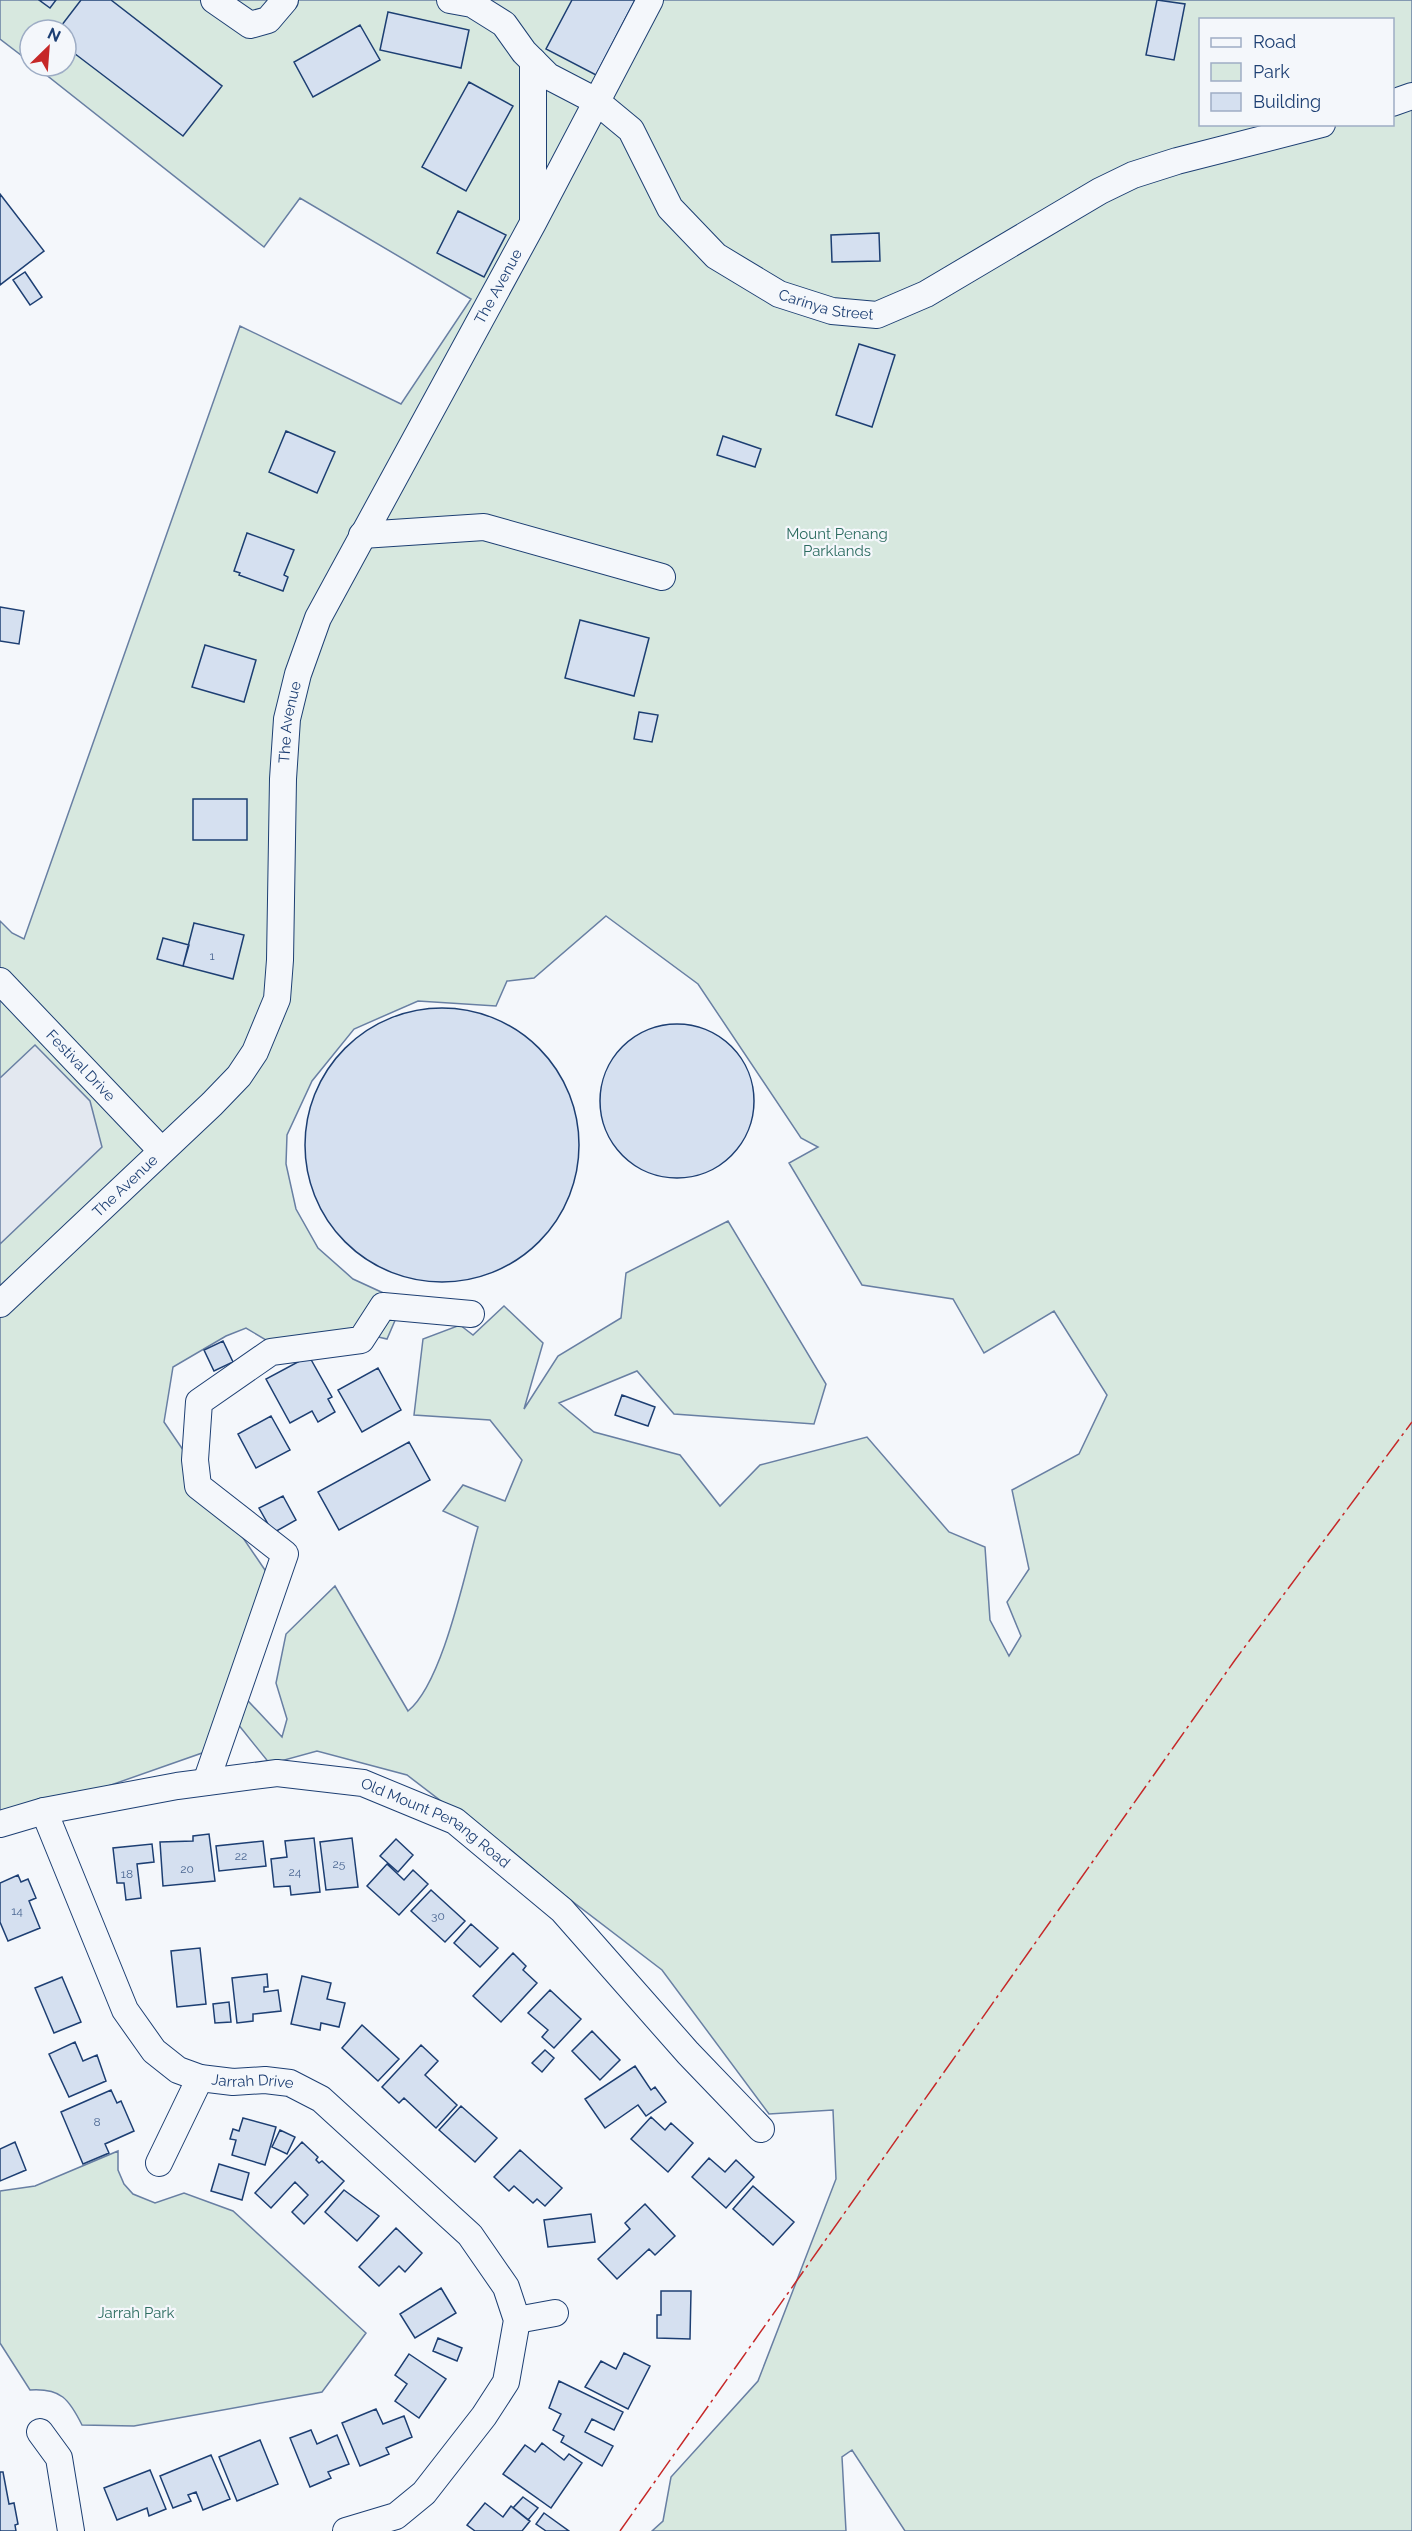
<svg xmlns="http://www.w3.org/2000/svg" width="1412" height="2531" viewBox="0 0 1412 2531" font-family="Raleway,sans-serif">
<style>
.green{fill:#d7e8df;stroke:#687fa3;stroke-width:1.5;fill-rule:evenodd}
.parking{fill:#e3e8f0;stroke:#687fa3;stroke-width:1.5}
.building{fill:#d5e0f0;stroke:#1d3f73;stroke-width:1.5}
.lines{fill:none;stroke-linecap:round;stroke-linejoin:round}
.minor-casing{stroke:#1d3f73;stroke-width:28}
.minor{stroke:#f4f7fb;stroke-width:26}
.power{stroke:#c62828;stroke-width:1.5;stroke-dasharray:21 4.5 3 4.5;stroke-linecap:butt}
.labels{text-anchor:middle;stroke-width:4.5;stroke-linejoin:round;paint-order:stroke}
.number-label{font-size:12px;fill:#4b6792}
.street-label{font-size:15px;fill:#1d3f73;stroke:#f4f7fb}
.park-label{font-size:15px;fill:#2c6c60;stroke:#f4f7fb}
</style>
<rect width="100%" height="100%" fill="#f4f7fb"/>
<path class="green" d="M0,0H1412V2531H905L852,2450L842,2457L846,2531H652L663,2521L671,2477L758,2381L836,2179L833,2110L769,2114L662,1970L407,1775L317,1751L270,1764L233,1718L202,1753L0,1824V921L12,933L24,939L240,326L401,404L471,299L300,198L264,247L35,66H66V30H30V62L0,39ZM1200,20H1392V124H1200ZM606,916L698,984L801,1138L818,1147L789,1163L862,1285L953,1299L984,1353L1054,1311L1107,1395L1079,1454L1012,1490L1029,1569L1007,1602L1021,1636L1009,1656L990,1620L985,1547L949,1532L867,1437L760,1465L720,1506L680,1455L594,1432L559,1403L637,1371L674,1414L814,1424L826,1384L728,1221L626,1273L621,1318L558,1356L524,1409L543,1343L504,1306L473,1335L460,1325L423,1339L414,1415L490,1420L522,1460L505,1501L463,1485L443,1511L478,1527C465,1572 443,1683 408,1711L335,1586L286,1634L276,1683L287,1719L282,1737L236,1688L267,1573L164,1422L173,1367L226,1336L246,1328L286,1352L336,1337L345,1329L387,1339L403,1302L353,1279L318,1248L296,1209L286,1164L287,1135L312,1081L354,1029L418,1001L496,1006L507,981L534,978Z
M118,2151V2170L124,2184L133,2194L155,2203L184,2193L233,2211L366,2333L322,2392L134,2426L82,2425C69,2399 61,2388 30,2390L0,2343V2191L35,2186Z"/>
<path class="parking" d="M35,1045L90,1101L102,1147L0,1244V1078Z"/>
<path class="building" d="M39,0H56L50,8Z
M81,0H111L222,86L183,136L66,47V30H58Z
M572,0H635L596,75L546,49Z
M1157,0L1185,4L1174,60L1146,55Z
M388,12L469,30L461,68L380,50Z
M360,25L380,60L313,97L294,62Z
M469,82L513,106L466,191L422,167Z
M0,194L44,251L0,285Z
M458,211L506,235L484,277L437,253Z
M879,233L880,261L832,262L831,235Z
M25,272L42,297L30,305L13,280Z
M859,344L895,355L872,427L836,415Z
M286,431L335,452L317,493L269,472Z
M723,436L761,449L755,467L717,455Z
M247,533L294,550L284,575L288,577L283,591L239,575L240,573L234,571Z
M0,607L24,611L19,644L0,641Z
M580,620L649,638L634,696L565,678Z
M205,645L256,660L244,702L192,687Z
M639,712L658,715L652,742L634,739Z
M193,799H247V840H193Z
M194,923L244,935L233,979L183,966Z
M163,938L189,945L183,966L157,959Z
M305 1145a137 137 0 1 1 274 0a137 137 0 1 1-274 0Z
M600 1101a77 77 0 1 1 154 0a77 77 0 1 1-154 0Z
M223,1341L233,1362L214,1371L204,1350Z
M309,1356L332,1397L328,1399L335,1412L318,1422L312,1411L290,1423L266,1379Z
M378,1368L401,1410L362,1432L338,1390Z
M622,1395L655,1407L648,1426L615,1415Z
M271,1416L290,1450L256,1468L238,1434Z
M409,1442L430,1480L339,1530L318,1492Z
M283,1496L296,1520L273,1533L259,1508Z
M209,1834L215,1881L163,1886L160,1842L193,1841V1836Z
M314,1838L320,1892L291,1895L290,1886L274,1887L271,1859L287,1857L285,1841Z
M352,1838L358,1887L326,1890L320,1842Z
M396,1839L413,1855L398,1872L380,1856Z
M263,1841L266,1866L219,1871L216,1846Z
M152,1844L154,1862L137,1864L141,1898L126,1900L124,1883H117L113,1848Z
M387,1864L404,1880L413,1870L428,1884L399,1915L367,1886Z
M18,1875L21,1882L28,1879L36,1898L29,1901L40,1928L8,1941L0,1922V1883Z
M431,1890L465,1921L445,1942L411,1911Z
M471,1924L498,1948L480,1967L454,1943Z
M200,1948L206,2004L177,2007L171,1951Z
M513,1953L526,1966L523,1970L537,1983L501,2022L473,1996Z
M267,1974L268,1987H264V1992L278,1990L281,2011L253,2014V2021L237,2023L232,1978Z
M302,1976L331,1983L327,1999L345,2003L339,2027L321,2023L320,2030L291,2024Z
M62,1977L81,2022L54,2033L35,1988Z
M550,1990L581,2019L554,2048L542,2037L548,2030L528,2013Z
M229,2002L231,2022L215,2023L213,2004Z
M362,2025L399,2059L378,2081L342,2048Z
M592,2031L620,2060L600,2080L572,2051Z
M75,2042L83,2061L97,2055L106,2081L69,2097L49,2054Z
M421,2045L438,2061L425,2075L457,2105L436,2128L404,2098L399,2103L382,2087Z
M545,2050L554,2058L542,2072L532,2063Z
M635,2066L651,2090L655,2087L666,2102L646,2116L638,2105L605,2128L585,2099Z
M111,2090L117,2103L121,2101L134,2131L105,2144L109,2153L83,2164L61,2112Z
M461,2106L497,2138L475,2162L439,2130Z
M651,2117L665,2130L671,2123L693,2143L668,2172L631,2139Z
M243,2118L276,2127L265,2165L232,2155L236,2140L230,2139L233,2129L239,2131Z
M280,2130L295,2137L287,2154L272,2147Z
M15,2142L26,2170L0,2181V2149Z
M302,2142L318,2157L316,2160L319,2163L322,2161L344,2181L304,2224L292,2212L308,2195L295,2182L271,2208L255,2193Z
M520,2150L562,2188L545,2206L537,2199L533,2203L514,2186L509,2191L494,2177Z
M709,2158L725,2172L736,2160L754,2177L726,2208L692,2177Z
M219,2164L249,2173L242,2200L211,2191Z
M753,2186L794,2222L773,2245L733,2209Z
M344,2190L379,2216L357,2241L325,2212Z
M645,2204L675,2236L655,2255L649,2249L617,2279L598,2259L630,2229L625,2223Z
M591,2214L595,2242L548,2247L544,2220Z
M396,2228L422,2253L405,2272L399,2266L379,2286L359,2267Z
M441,2288L456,2313L415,2338L400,2314Z
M661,2291H691L690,2339L657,2338V2315H661Z
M438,2338L462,2348L457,2361L433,2351Z
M624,2353L650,2366L628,2409L585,2387L601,2361L616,2369Z
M409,2354L446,2379L419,2418L395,2401L407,2384L395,2375Z
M559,2381L623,2412L614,2430L592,2419L585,2432L613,2446L602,2466L561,2442L564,2436L553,2430L561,2414L549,2408Z
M376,2409L383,2424L404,2416L412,2437L386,2448L389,2454L360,2466L342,2423Z
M311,2430L317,2444L337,2435L349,2464L328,2472L331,2478L310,2487L290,2438Z
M260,2440L278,2484L237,2501L219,2457Z
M542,2443L564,2460L569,2454L582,2463L551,2508L503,2474L525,2445L535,2452Z
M211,2455L230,2499L203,2510L196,2492L188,2495L191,2501L173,2508L160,2476Z
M150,2470L166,2509L149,2516L147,2508L117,2520L104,2488Z
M0,2472H3L9,2504L14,2503L18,2524L15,2525L16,2531H0Z
M523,2497L538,2508L528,2520L513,2508Z
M485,2503L503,2517L511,2506L530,2521L522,2531H475L467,2525Z
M544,2513L569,2531H546L536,2524Z"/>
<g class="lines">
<g class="minor-casing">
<g id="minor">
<path d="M214,0L250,25L268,20L285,0"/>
<path id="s1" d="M450,0L472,4L504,24L524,52L548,76L596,101L631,130L670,208L716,256L779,294L832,311L877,315L926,294L1100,191L1133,175L1177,161L1322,124"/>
<path d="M533,61V220"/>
<path d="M1392,103L1412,96"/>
<path d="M362,535L484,527L662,577"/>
<path id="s2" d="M0,981L161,1150"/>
<path id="s3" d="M0,1304L212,1104L239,1076L255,1052L277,999L280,960L283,779L287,719L298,674L318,618L533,223L650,0"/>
<path d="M206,1782L285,1554L198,1486L195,1460L199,1402L271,1352L361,1340L383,1306L471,1314"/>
<path id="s4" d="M44,1811L125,2010L154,2051L178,2070L200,2078L233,2082L265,2080L290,2083L321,2099L470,2235L506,2287L517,2320L506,2382L484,2416L424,2493L396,2516L346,2531"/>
<path id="s5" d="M0,1824L44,1811L177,1786L277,1773L363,1783L455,1821L562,1910L688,2053L761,2129"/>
<path d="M159,2163L200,2078"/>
<path d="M517,2320L555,2313"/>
<path d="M40,2432L59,2458L71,2531"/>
</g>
</g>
<use href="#minor" class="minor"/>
<path class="power" d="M620,2531L1235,1660L1412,1422"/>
</g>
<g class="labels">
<g class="number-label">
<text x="212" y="960">1</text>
<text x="241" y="1860">22</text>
<text x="339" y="1868">25</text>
<text x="187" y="1873">20</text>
<text x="295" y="1876">24</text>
<text x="127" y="1878">18</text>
<text x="17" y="1915">14</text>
<text x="438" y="1920">30</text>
<text x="97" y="2126">8</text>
</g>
<g class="street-label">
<text dy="5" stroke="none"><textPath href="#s3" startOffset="1180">The Avenue</textPath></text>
<text dy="5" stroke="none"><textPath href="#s1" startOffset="504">Carinya Street</textPath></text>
<text dy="5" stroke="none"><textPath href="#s3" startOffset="694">The Avenue</textPath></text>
<text dy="5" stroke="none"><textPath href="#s2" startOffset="117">Festival Drive</textPath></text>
<text dy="5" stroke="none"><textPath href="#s3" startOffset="172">The Avenue</textPath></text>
<text dy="5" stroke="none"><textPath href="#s5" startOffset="452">Old Mount Penang Road</textPath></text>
<text dy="5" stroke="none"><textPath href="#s4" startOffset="372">Jarrah Drive</textPath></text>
</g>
<g class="park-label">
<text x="837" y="539">Mount Penang<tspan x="837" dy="17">Parklands</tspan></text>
<text x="136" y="2318">Jarrah Park</text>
</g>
</g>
<rect x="1199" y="18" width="195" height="108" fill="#f4f7fb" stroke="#9eadc5" stroke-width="1.5"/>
<rect x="1211" y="38" width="30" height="9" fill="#f4f7fb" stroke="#9eadc5" stroke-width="1.5"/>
<text x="1253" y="48" font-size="18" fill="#1d3f73">Road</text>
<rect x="1211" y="63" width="30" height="18" fill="#d7e8df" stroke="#9eadc5" stroke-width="1.5"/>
<text x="1253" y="78" font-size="18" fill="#1d3f73">Park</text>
<rect x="1211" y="93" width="30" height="18" fill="#d5e0f0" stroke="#9eadc5" stroke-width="1.5"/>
<text x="1253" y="108" font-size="18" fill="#1d3f73">Building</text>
<g transform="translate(48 48) rotate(25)"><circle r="28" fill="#f4f7fb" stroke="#9eadc5" stroke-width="1.5"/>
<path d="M0-4.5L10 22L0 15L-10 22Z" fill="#c62828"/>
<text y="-9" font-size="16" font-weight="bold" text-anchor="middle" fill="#1d3f73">N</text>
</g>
</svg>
